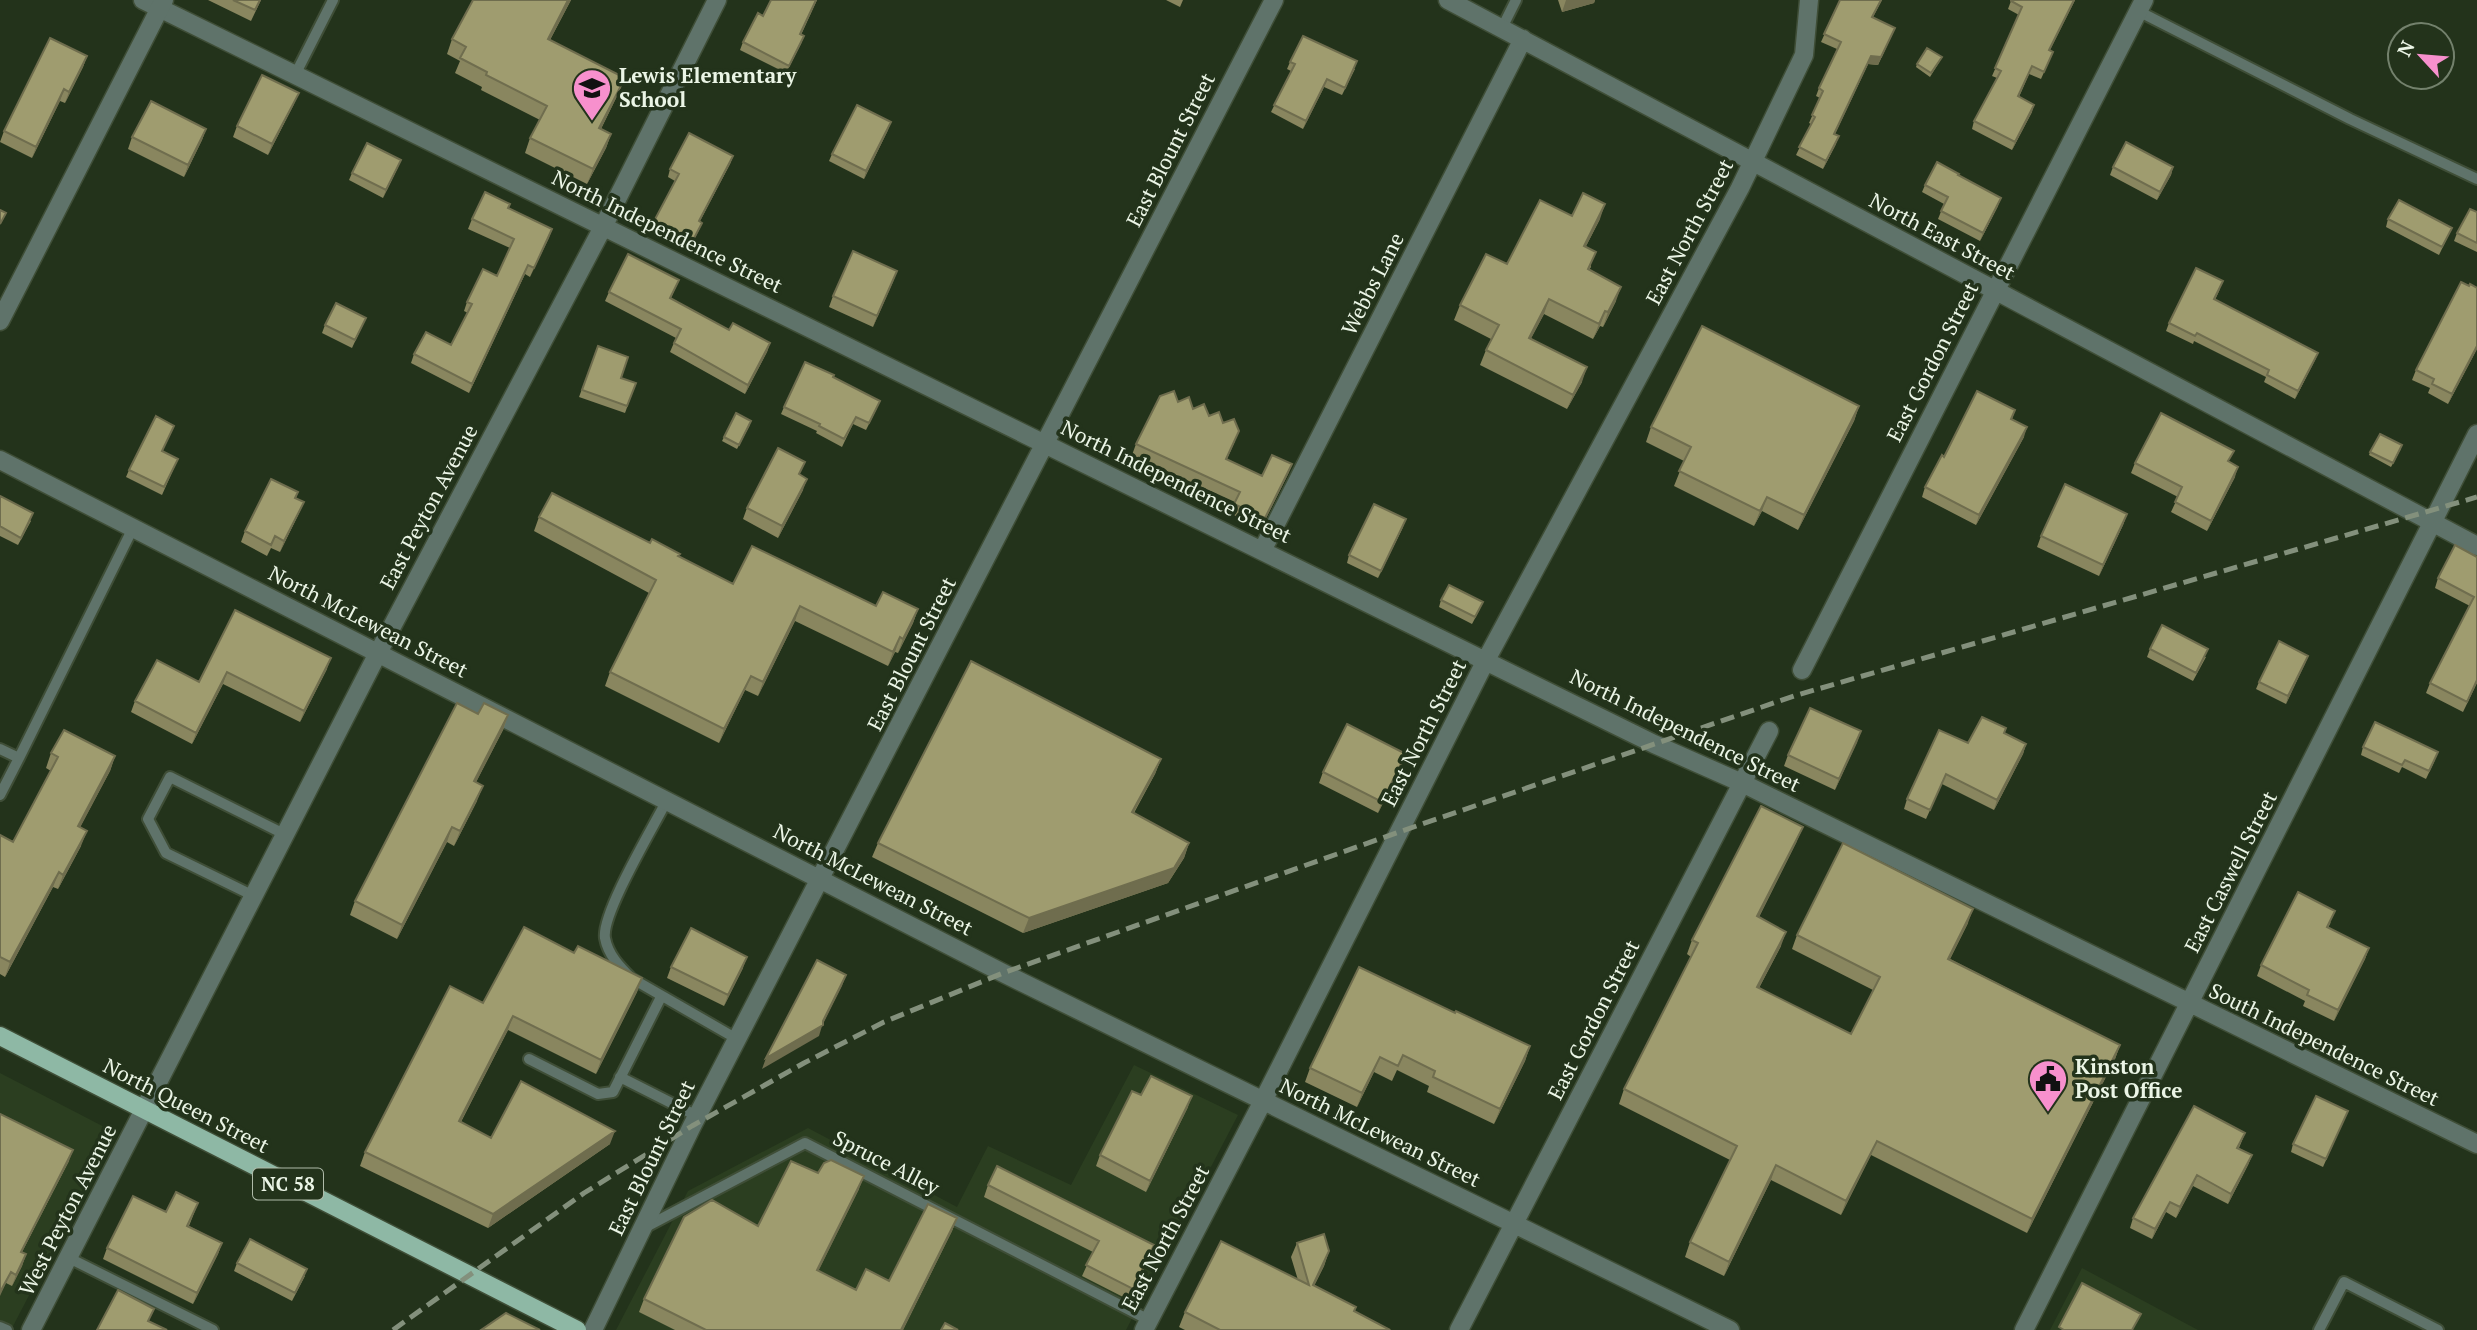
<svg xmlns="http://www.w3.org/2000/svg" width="2477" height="1330" viewBox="0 0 2477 1330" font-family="'PT Serif',serif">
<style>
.built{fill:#2b3e20}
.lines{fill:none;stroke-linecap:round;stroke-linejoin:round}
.service-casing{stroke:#3f4e37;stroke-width:14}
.minor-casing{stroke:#3f4e37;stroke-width:21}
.tertiary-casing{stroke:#3f4e37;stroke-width:21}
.primary-casing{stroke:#3f4e37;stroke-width:21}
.service{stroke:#5f736a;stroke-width:10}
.minor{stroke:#5f736a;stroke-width:18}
.tertiary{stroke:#5f736a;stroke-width:18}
.primary{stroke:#8eb8a5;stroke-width:18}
.rail{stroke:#83907c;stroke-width:5;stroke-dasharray:14 7;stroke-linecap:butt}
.wall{fill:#89865f}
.shaded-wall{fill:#6f6d4e}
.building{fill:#9f9c6f;stroke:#6f6d4e;stroke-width:2}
.labels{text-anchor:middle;stroke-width:7;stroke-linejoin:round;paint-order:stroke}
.shield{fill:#23331b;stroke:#afbba9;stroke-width:2}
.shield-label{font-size:19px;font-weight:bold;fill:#ebf5e6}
.poi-label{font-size:21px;font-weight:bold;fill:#ebf5e6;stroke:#23331b;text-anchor:start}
.street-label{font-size:21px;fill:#ebf5e6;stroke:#23331b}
</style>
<rect width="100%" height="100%" fill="#23331b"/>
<path class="built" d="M1134,1065L1238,1115L1126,1330H616L688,1191L808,1128L957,1207L988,1146L1071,1185Z
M0,1073L114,1132L11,1330H0Z
M2082,1268L2198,1330H2050Z"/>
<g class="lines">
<g class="service-casing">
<path id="service" d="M2138,11L2350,119L2477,179
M1502,28L1516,0
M295,75L333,0
M0,749L19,758L0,795
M19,758L133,528
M667,800C654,826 601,914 605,938C608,955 620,967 631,978L737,1039
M254,896L166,853L148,819L170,777L286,835
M529,1059L598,1094L613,1092L661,997
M620,1077L697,1116
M642,1229L805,1143L1149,1320
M69,1258L213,1330
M0,1327L7,1330
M2319,1330L2344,1282L2438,1330"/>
</g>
<g class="minor-casing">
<path id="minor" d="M143,0L1654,744L1742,783L2477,1144
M1448,0L2477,546
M0,460L1003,973L1730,1330
M1263,549L1523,39
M1802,670L2144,0
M31,1330L378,653L603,227L717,0
M593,1330L692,1126L1274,0
M1144,1330L1263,1101L1486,660L1740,188L1804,55L1809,0
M1459,1330L1769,731
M2024,1330L2477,434"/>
</g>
<g class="tertiary-casing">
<path id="tertiary" d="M0,321L164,0"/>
</g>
<g class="primary-casing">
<path id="primary" d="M0,1036L577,1330"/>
</g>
<use href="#service" class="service"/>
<use href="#minor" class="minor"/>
<use href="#tertiary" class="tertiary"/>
<use href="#primary" class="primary"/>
<path class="rail" d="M393,1330L584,1193L692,1126L804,1063L884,1022L1003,973L1399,832L1794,696L2477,497"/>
</g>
<path class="wall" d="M208,0H261L251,21Z
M473,0H571L550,40L619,92L601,129L611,134L606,148L587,184L525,153L530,138L540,120L481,90L482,87L455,73L460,61L447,54L452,39Z
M771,0H817L801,35L804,36L801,44L786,73L740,50L743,42L763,16Z
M1166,0H1183L1180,7Z
M1558,0H1595L1594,3L1562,12Z
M1840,0H1882L1873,17L1892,35L1878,65L1868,64L1835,134L1836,144L1823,169L1796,155L1811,124L1809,123L1820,98L1816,96L1819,88L1837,49L1821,42Z
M2075,0L2050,50V59L2041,79L2029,74L2019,97L2032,112L2012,150L1972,129L1974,121L1997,78L1992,76L2019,15L2008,9L2011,1Z
M87,56L83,67L65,103L60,101L32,158L0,142L4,131Z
M1940,61L1930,77L1916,67L1917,64Z
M1290,62L1355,69L1342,95L1324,87L1303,129L1271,112L1291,71L1287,69Z
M294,104L268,155L233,137L237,126Z
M206,129L202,140L184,177L128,149L132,137Z
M888,130L864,179L829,161L832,154Z
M733,156L730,164L700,221L702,223L699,230L688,251L650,230L653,223L675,181L668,177L670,169Z
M398,167L383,198L349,180L352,173Z
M2113,167H2173L2171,175L2157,200L2110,175Z
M1958,175L1998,206L1980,241L1938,219L1944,204L1922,192L1925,185Z
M509,208L552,229L530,277L525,274L469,393L411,363L414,354L451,345L468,313L464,311L467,302L497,276L510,248L468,229L472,219Z
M2477,212V252L2454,241L2457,233Z
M1600,219L1586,246L1591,267L1589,270L1616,301L1603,327L1600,326L1593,339L1544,314L1531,338L1582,382L1567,409L1480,365L1486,350L1491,339L1454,320L1460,305L1507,264Z
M2388,219L2452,228L2439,255L2386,227Z
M897,271L873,327L829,307L833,296Z
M679,280L671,298L729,330L770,343L767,352L745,394L670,352L676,338L605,301L609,292Z
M2220,289L2215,300L2318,353L2315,360L2295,399L2264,382L2266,377L2194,341L2193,344L2166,331L2169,323Z
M366,318L352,348L322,333L325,325Z
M598,346L621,378L636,383L625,413L579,397Z
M2477,349L2448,404L2428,393L2430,388L2412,380L2416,370Z
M833,377L877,408L866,430L853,424L842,447L816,433L817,431L781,414L784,407Z
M1859,406L1854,421L1798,530L1762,511L1754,526L1674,486L1684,461L1646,442L1651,427Z
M1193,409L1223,423L1235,441L1227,459L1262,476L1292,464L1288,474L1261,528L1231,514L1235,502L1132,455L1136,444Z
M2015,410L2012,419L2024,437L1976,525L1922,497L1925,487L1944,457Z
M750,425L737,449L722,441L724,437Z
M171,433L162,451L178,459L162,495L126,477L129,470Z
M2401,449L2391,467L2369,455L2370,452Z
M2229,462L2235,477L2207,531L2171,512L2178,497L2131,473L2135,463Z
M800,475L803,490L778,538L743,519L747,508Z
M298,492L296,498L304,502L299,513L280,552L271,548L267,556L241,542L245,531Z
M0,496L31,521L18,545L0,536Z
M2127,514L2123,525L2099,576L2037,547L2041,536Z
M539,517L650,543L733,584L876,606L918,609L913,623L898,653L895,652L888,666L795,621L758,696L745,690L719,743L605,686L610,672L649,593L534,531Z
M1403,527L1378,578L1347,563L1349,555Z
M2477,557V683L2463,712L2426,693L2430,683L2470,606L2435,588L2438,578Z
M1441,600L1480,609L1472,624L1439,607Z
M235,610L327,669L300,722L223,684L192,744L131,712L135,701L199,682Z
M2150,649L2206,657L2193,681L2147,657Z
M2308,656L2286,704L2256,689L2259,682Z
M478,714L508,715L503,730L476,782L477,801L454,846L447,842L397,939L350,915L355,901Z
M1861,731L1835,790L1784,766L1788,755Z
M2004,733L2026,744L2023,754L1994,810L1942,784L1926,819L1904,809L1907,799L1968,743Z
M2363,747L2435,760L2426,779L2402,767L2399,773L2361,755Z
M51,753L115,756L110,771L80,827L81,846L58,889L53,887L5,977L0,974V835L13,842L51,771L46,768Z
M1161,759L1155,774L1134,813L1189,843L1184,858L1168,883L1023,933L872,857L878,843Z
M1402,765L1378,813L1319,783L1323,772Z
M1797,841L1759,917L1781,946L1759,988L1851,1034L1873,990L1792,949L1797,935L1968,923L1950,959L2120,1045L2115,1059L2027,1233L1871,1155L1841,1215L1771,1180L1724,1276L1685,1257L1690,1242L1730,1160L1619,1104L1624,1089L1691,957L1687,954L1692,940Z
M2331,922L2328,928L2369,948L2365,959L2334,1021L2303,1006L2305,1001L2257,976L2261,965Z
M574,953L642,978L637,992L596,1074L508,1030L461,1122L491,1138L610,1144L488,1228L360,1166L365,1152L483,1003Z
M671,967L743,968L724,1006L667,978Z
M1455,1013L1530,1046L1525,1061L1494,1124L1427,1092L1429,1086L1397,1070L1392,1081L1374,1072L1357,1107L1305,1082L1310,1068Z
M1141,1095L1188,1107L1146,1192L1096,1166L1100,1155Z
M2348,1111L2323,1167L2291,1152L2293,1144Z
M0,1114L69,1161L22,1252L26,1254L22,1266L12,1286L6,1283Z
M2245,1133L2239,1148L2252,1155L2248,1165L2228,1204L2193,1186L2176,1218L2166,1212L2152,1239L2130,1228L2133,1218Z
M818,1173L859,1189L818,1271L856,1290L889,1281L957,1218L952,1231L903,1330H675L639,1312L644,1299L758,1226Z
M988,1185L1154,1245L1150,1256L1129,1300L1082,1276L1093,1252L984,1197Z
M198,1203L189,1226L222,1243L218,1254L193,1304L103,1259L107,1248L166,1212Z
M1297,1243L1329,1251L1324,1266L1314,1286L1354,1311L1391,1330H1185L1179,1327L1185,1312L1298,1280L1291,1257Z
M237,1263L305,1276L292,1301L234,1271Z"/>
<path class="shaded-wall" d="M568,0H571L543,53L548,39Z
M1566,0H1595L1594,3L1562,12Z
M2074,0H2075L2046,57L2049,50Z
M1895,28L1878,65L1868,64L1832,141L1871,56Z
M87,56L83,67L65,103L69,92Z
M625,78L619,92L594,143L599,128Z
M1327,79L1324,87L1303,129L1306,121Z
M64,89L60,101L32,158L36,147Z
M299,93L294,104L268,155L272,144Z
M2034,105L2032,112L2012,150L2015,142Z
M891,122L888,130L864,179L866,171Z
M206,129L202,140L184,177L188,165Z
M611,134L606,148L587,184L593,169Z
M1839,136L1836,144L1823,169L1826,161Z
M733,156L730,164L696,228L699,221Z
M401,160L398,167L383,198L386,190Z
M2173,167L2171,175L2157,200L2160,192Z
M2001,198L1998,206L1980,241L1983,233Z
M1605,204L1600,219L1579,260L1584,246Z
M552,229L549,238L530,277L534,268Z
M528,265L525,274L469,393L472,384Z
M897,271L893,282L873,327L877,316Z
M1621,287L1616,301L1603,327L1608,312Z
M1549,299L1544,314L1524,352L1529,338Z
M1605,311L1600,326L1593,339L1599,324Z
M770,343L767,352L745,394L748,385Z
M2477,346V349L2448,404L2452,394Z
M2318,353L2315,360L2295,399L2298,391Z
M1587,367L1582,382L1567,409L1573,395Z
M1859,406L1854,421L1798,530L1804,515Z
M2027,427L2024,437L1976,525L1979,515Z
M1292,464L1288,474L1261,528L1265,518Z
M2238,467L2235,477L2207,531L2211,521Z
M807,479L803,490L778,538L782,526Z
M1767,497L1762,511L1754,526L1760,511Z
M304,502L299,513L280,552L284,541Z
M2127,514L2123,525L2099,576L2103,565Z
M1406,519L1403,527L1378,578L1381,571Z
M800,606L795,621L758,696L763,682Z
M918,609L913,623L898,653L903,639Z
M900,637L895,652L888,666L893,652Z
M2308,656L2305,664L2286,704L2288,696Z
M331,658L327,669L300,722L304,711Z
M227,672L223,684L192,744L196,733Z
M751,676L745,690L719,743L724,729Z
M508,715L503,730L469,796L474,781Z
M1861,731L1857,743L1835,790L1839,779Z
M2026,744L2023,754L1994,810L1997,800Z
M1406,754L1402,765L1378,813L1382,802Z
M115,756L110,771L73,841L78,826Z
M1161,759L1155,774L1126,826L1132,812Z
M483,786L477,801L454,846L460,831Z
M452,827L447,842L397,939L402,925Z
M1803,827L1797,841L1752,931L1757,916Z
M87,831L81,846L58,889L63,875Z
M1189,843L1184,858L1168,883L1023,933L1029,918Z
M59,872L53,887L5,977L10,962Z
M1973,909L1968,923L1943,973L1948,959Z
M1786,932L1781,946L1752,1001L1757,987Z
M2369,948L2365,959L2334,1021L2338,1010Z
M747,957L743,968L724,1006L728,995Z
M846,975L842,986L822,1026L819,1036L762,1069L766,1058L823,1021Z
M642,978L637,992L596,1074L601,1060Z
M513,1016L508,1030L454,1135L459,1121Z
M2120,1045L2115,1059L2027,1233L2032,1219Z
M1530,1046L1525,1061L1494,1124L1500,1109Z
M1380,1057L1374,1072L1357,1107L1362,1093Z
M1192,1096L1188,1107L1146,1192L1150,1181Z
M615,1131L610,1144L488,1228L493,1214Z
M1877,1141L1871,1155L1841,1215L1846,1201Z
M73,1150L69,1161L16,1263L21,1252Z
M2252,1155L2248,1165L2228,1204L2231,1194Z
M1776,1165L1771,1180L1724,1276L1729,1262Z
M2197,1175L2193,1186L2176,1218L2180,1207Z
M864,1176L859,1189L812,1284L817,1270Z
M2170,1202L2166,1212L2152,1239L2155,1229Z
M957,1218L952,1231L903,1330H901Z
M222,1243L218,1254L193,1304L197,1293Z
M1154,1245L1150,1256L1129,1300L1133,1289Z
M1329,1251L1324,1266L1307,1300L1313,1285Z
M26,1254L22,1266L12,1286L16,1275Z
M11,1272L6,1283L0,1296V1292Z"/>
<path class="building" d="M233,0H260L255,10Z
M473,0H568L548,39L625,78L599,128L611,134L593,169L530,138L547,106L486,75L487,72L460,58L466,47L452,39Z
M771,0H816L800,34L804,36L789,66L743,42L758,13L763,16Z
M1840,0H1881L1872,17L1895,28L1881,57L1871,56L1834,134L1839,136L1826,161L1799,147L1815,117L1812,115L1823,91L1819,88L1841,42L1824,34Z
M2011,0H2074L2049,50L2053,52L2044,72L2032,66L2018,96L2034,105L2015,142L1974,121L2001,71L1995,68L2022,7L2011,1Z
M1303,36L1357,61L1345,88L1327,79L1306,121L1274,105L1295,64L1290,62Z
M50,38L87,56L69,92L64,89L36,147L4,131Z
M1927,48L1942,57L1931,73L1917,64Z
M262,75L299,93L272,144L237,126Z
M151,101L206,129L188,165L132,137Z
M857,105L891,122L866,171L832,154Z
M689,133L733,156L699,221L702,223L691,244L653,223L679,174L670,169Z
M2126,142L2173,167L2160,192L2113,167Z
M367,143L401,160L386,190L352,173Z
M1937,162L1959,174L1958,175L2001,198L1983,233L1941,211L1948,197L1925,185Z
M485,192L510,204L508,208L552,229L534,268L528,265L472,384L414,354L426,332L451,345L472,304L467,302L483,269L497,276L514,239L472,219Z
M1583,193L1605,204L1584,246L1596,252L1588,269L1621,287L1608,312L1605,311L1599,324L1549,299L1529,338L1587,367L1573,395L1486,350L1499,325L1460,305L1486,254L1507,264L1540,200L1572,216Z
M2399,200L2452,228L2442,247L2388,219Z
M2470,209L2477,212V243L2457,233Z
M0,210L6,213L0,224Z
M853,251L897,271L877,316L833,296Z
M628,254L679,280L670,298L729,330L733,323L770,343L748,385L674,343L681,329L609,292Z
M2196,268L2223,281L2214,299L2318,353L2298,391L2267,375L2269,370L2197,333L2195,336L2169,323Z
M2461,282L2469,286L2470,284L2477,288V346L2452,394L2432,384L2434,379L2416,370Z
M336,303L366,318L355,340L325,325Z
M1702,326L1859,406L1804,515L1767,497L1760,511L1679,471L1691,447L1651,427Z
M598,346L628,357L621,378L636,383L627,406L582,390Z
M805,362L834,375L833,377L880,401L869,423L856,417L844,439L819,426L820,424L784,407Z
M1174,391L1178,402L1189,397L1193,409L1204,404L1209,416L1219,412L1223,423L1234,419L1239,431L1226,459L1262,476L1272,455L1292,464L1265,518L1234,504L1240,492L1136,444L1160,396Z
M1977,391L2015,410L2011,419L2027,427L1979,515L1925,487L1942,455L1944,457Z
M736,413L751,421L739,445L724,437Z
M2161,413L2234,451L2228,461L2238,467L2211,521L2175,502L2182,487L2135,463Z
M156,416L174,426L162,451L178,459L164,487L129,470Z
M2380,434L2402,445L2393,463L2370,452Z
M778,448L805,462L799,474L807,479L782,526L747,508Z
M271,479L298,492L295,498L304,502L284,541L275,536L271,545L245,531Z
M2065,484L2127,514L2103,565L2041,536Z
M552,493L650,543L652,539L680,554L678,556L733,584L752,546L876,606L883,592L918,609L903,639L900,637L893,652L800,606L763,682L751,676L724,729L610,672L656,580L539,517Z
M0,496L33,513L21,538L0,526Z
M1374,504L1406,519L1381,571L1349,555Z
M2455,545L2477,557V680L2467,702L2430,683L2474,597L2438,578Z
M1449,585L1483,602L1475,617L1441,600Z
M235,610L331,658L304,711L227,672L196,733L135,701L157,660L199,682Z
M2162,625L2208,649L2196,673L2150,649Z
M2279,641L2308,656L2288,696L2259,682Z
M971,661L1161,759L1132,812L1189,843L1174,868L1029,918L878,843Z
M457,703L478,714L484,703L508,715L474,781L483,786L460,831L452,827L402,925L355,901Z
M1810,708L1861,731L1839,779L1788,755Z
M1982,717L2006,728L2004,733L2026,744L1997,800L1946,774L1930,810L1907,799L1939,730L1968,743Z
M2375,722L2438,752L2429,771L2405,760L2402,765L2363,747Z
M1347,724L1406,754L1382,802L1323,772Z
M64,730L115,756L78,826L87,831L63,875L59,872L10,962L0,957V835L13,842L58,757L51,753Z
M1761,806L1803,827L1757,916L1786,932L1757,987L1851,1034L1880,977L1797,935L1843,843L1973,909L1948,959L2120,1045L2032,1219L1877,1141L1846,1201L1776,1165L1729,1262L1690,1242L1737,1146L1624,1089L1698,943L1692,940Z
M2298,892L2335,911L2327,927L2369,948L2338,1010L2307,995L2309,990L2261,965Z
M524,927L574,953L578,946L642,978L601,1060L513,1016L459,1121L491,1138L521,1081L615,1131L493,1214L365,1152L450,986L483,1003Z
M691,928L747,957L728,995L671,967Z
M817,960L846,975L823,1021V1025L766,1058Z
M1359,967L1455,1013L1456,1011L1530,1046L1500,1109L1433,1077L1435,1071L1403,1055L1398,1066L1380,1057L1362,1093L1310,1068Z
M1151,1076L1192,1096L1150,1181L1100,1155L1132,1091L1141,1095Z
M2316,1096L2348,1111L2326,1159L2293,1144Z
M2194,1106L2245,1133L2237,1148L2252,1155L2231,1194L2197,1175L2180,1207L2170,1202L2155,1229L2133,1218Z
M0,1114L73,1150L21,1252L26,1254L16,1275L11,1272L0,1292Z
M831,1160L864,1176L817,1270L856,1290L866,1269L889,1281L928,1204L957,1218L901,1330H706L644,1299L684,1217L712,1200L758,1226L791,1161L818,1173L824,1163Z
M997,1166L1154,1245L1133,1289L1086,1265L1099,1241L988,1185Z
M176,1192L198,1203L187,1226L222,1243L197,1293L107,1248L133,1196L166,1212Z
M1324,1234L1329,1251L1313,1285L1356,1307L1354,1311L1390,1330H1220L1185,1312L1221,1241L1309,1285L1297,1243Z
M250,1239L307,1269L295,1293L237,1263Z
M2082,1283L2141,1314L2132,1330H2064L2059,1327Z
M118,1290L154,1309L148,1321L167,1330H97Z
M506,1313L540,1330H481Z
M945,1323L958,1330H941Z"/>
<defs>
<g id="school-pin" transform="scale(2.0125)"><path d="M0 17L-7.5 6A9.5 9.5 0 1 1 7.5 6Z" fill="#f790cd" stroke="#23331b"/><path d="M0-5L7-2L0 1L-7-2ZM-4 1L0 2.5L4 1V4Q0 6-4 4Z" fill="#111"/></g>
<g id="civic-pin" transform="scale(2.0125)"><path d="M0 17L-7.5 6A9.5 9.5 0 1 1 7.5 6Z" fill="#f790cd" stroke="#23331b"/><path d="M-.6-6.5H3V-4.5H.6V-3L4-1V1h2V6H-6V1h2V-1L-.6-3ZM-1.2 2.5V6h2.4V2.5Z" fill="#111"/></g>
</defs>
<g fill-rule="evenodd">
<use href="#school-pin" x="592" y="88"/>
<use href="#civic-pin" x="2048" y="1079"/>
</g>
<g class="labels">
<rect class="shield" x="253" y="1168.5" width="70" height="31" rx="5"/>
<g class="shield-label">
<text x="288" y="1191">NC 58</text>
</g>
<g class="poi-label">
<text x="619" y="83">Lewis Elementary<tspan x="619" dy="24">School</tspan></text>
<text x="2075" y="1074">Kinston<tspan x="2075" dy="24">Post Office</tspan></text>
</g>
<g class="street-label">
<text transform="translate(1171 150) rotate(-63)" y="7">East Blount Street</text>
<text transform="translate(667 232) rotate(26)" y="7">North Independence Street</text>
<text transform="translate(1690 232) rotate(-62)" y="7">East North Street</text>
<text transform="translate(1942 237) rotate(28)" y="7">North East Street</text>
<text transform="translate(1373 284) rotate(-63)" y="7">Webbs Lane</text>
<text transform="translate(1933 362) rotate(-63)" y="7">East Gordon Street</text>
<text transform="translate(1176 482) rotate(26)" y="7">North Independence Street</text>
<text transform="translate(429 507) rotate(-62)" y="7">East Peyton Avenue</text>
<text transform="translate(368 622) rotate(27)" y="7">North McLewean Street</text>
<text transform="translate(912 654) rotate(-63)" y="7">East Blount Street</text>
<text transform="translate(1685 731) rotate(26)" y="7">North Independence Street</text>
<text transform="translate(1424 733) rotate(-63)" y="7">East North Street</text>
<text transform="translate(2231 872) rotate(-63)" y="7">East Caswell Street</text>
<text transform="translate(873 880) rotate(27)" y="7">North McLewean Street</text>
<text transform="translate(1594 1020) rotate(-63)" y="7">East Gordon Street</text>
<text transform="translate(2324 1045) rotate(26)" y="7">South Independence Street</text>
<text transform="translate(186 1106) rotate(27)" y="7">North Queen Street</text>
<text transform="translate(1380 1133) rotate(26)" y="7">North McLewean Street</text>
<text transform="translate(652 1158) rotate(-64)" y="7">East Blount Street</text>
<text transform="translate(886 1163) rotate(27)" y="7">Spruce Alley</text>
<text transform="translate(68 1210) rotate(-63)" y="7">West Peyton Avenue</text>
<text transform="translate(1166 1238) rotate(-62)" y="7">East North Street</text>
</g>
</g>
<g transform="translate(2421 56) rotate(296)"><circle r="33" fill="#23331b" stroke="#73816c" stroke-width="2"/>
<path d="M0-5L12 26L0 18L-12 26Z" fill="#f790cd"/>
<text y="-10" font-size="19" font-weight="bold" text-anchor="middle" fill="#ebf5e6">N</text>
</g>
</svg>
